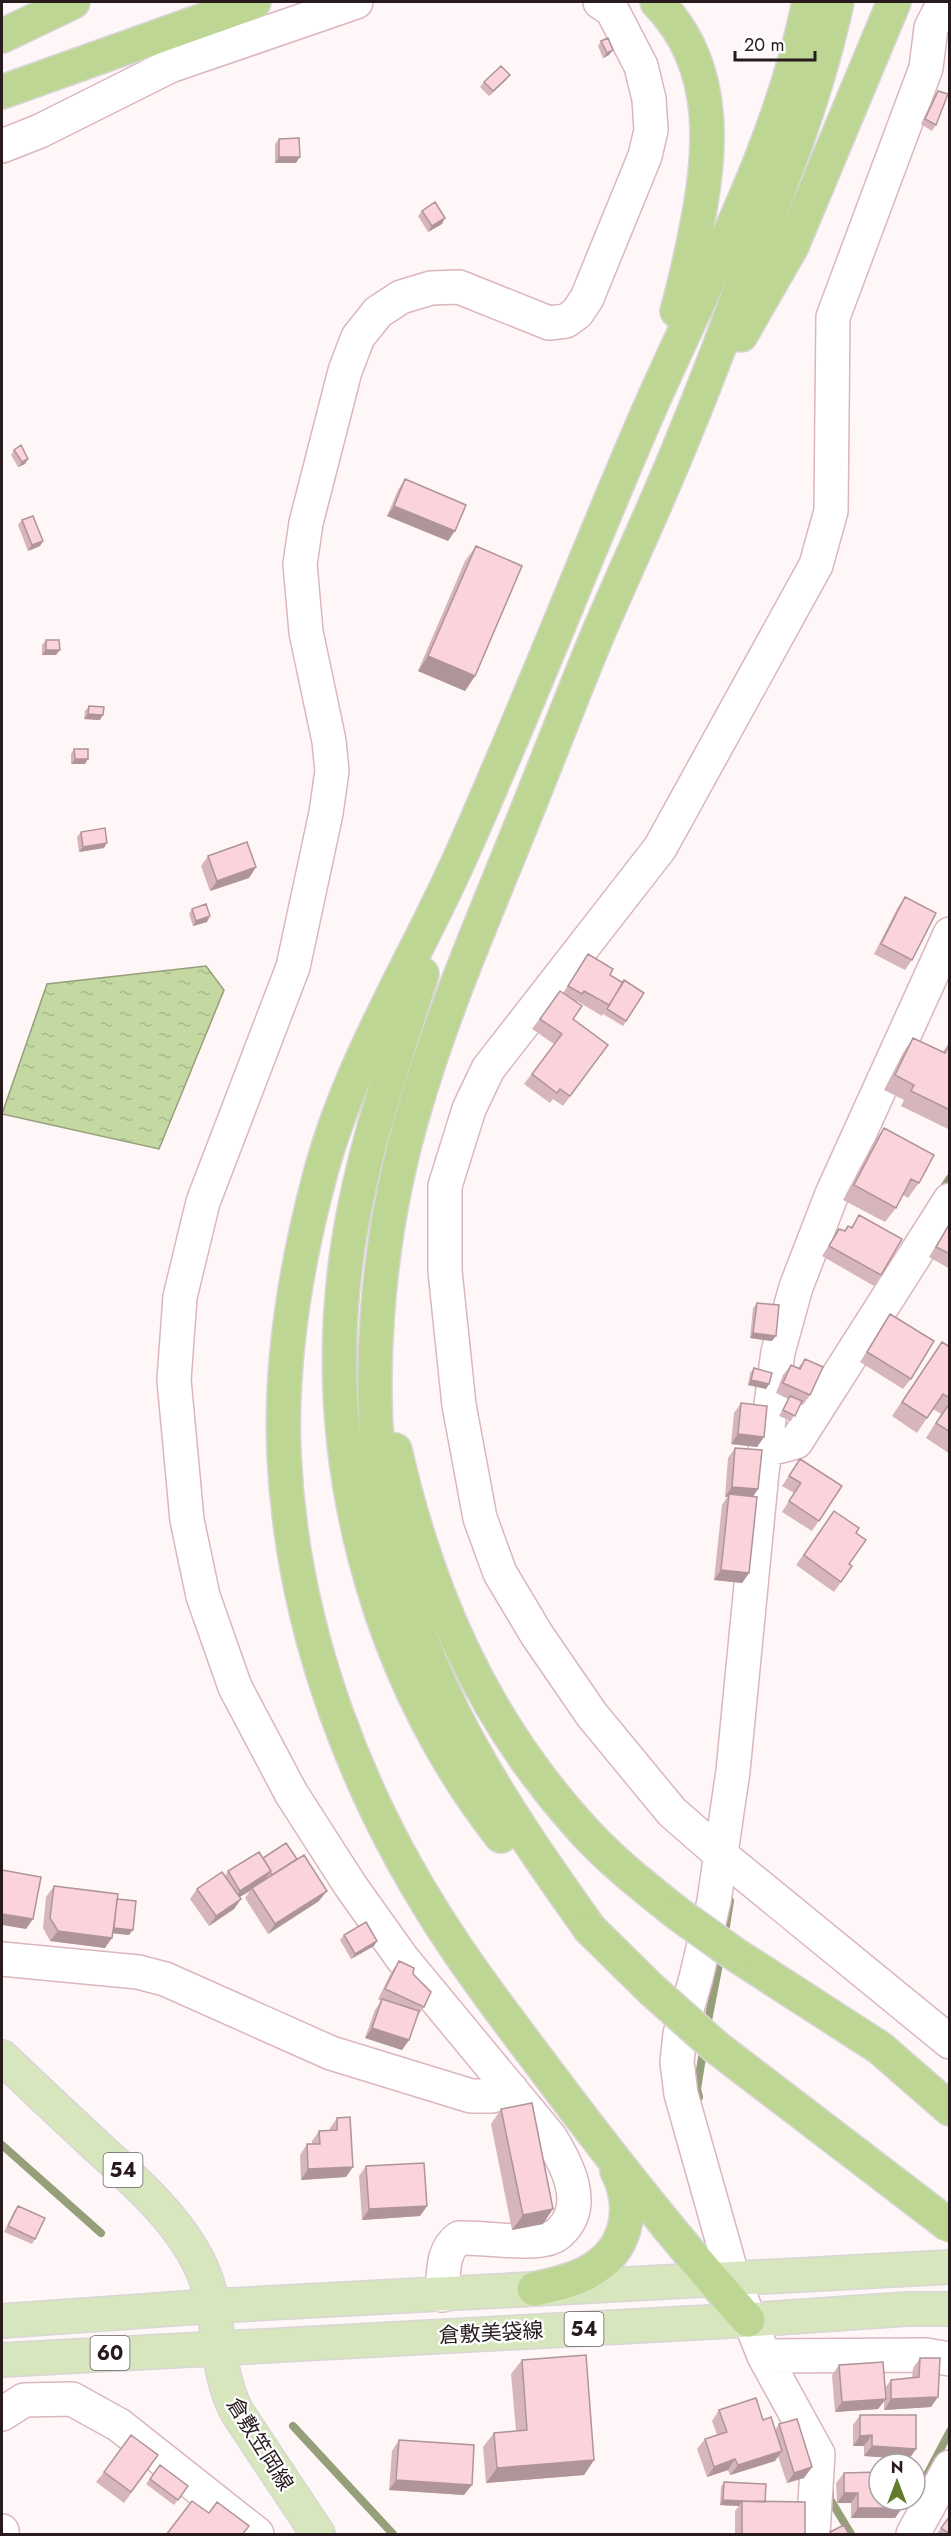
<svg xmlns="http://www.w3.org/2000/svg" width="951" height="2536" viewBox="0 0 951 2536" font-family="Jost,'Noto Sans JP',sans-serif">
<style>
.water{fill:url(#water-ripples);stroke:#959f7a;stroke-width:1.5}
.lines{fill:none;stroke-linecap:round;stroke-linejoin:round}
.stream{stroke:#959f7a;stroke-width:8}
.minor-casing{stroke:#dcb6be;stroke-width:36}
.major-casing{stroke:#d8d6d6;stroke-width:36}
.highway-casing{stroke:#d8d6d6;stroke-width:36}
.minor{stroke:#fff;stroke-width:33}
.major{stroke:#d8e6be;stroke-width:33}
.highway{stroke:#bed693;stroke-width:33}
.highway-bridge-casing{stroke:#d8d6d6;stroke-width:36;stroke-linecap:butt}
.highway-bridge{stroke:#bed693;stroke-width:33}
.wall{fill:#d7b5bc}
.shaded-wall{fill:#af9499}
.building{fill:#fad3db;stroke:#af9499;stroke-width:1.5}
.labels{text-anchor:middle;stroke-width:4.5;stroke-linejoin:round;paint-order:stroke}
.shield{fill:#fff;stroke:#685f61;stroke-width:1.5}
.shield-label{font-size:20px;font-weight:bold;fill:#281a1d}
.street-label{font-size:21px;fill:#281a1d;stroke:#fff}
</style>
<defs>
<pattern id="water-ripples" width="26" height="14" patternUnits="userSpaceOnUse" patternTransform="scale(1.5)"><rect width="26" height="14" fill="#c4d8a2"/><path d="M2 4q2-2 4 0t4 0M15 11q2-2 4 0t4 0" fill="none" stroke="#a8b98b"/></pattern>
</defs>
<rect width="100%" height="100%" fill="#fff6f8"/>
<path class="water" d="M206,966L224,990L159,1149L2,1114L47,984Z"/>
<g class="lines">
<path class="stream" d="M940,1193L950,1178
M724,1938L730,1901
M707,2026L721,1954
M699,2097L697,2089L704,2045
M2,2145L101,2233
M293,2426L393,2534
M922,2484L950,2431
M830,2491V2499L851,2534"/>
<g class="minor-casing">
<path id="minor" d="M944,2L931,28L926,68L833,317L831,511L816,565L660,848L488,1069L469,1109L445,1186V1271L459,1405L480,1518L500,1573L537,1635L592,1715L672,1812L720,1854L950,2042
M2,146L40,131L170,66L356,2
M765,1450L796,1442L950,1200
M2,1959L138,1972L165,1979L331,2053L471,2096H492L511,2089
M442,2295C444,2274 441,2251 459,2238C487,2237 515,2244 542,2240C550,2239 557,2236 562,2230C588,2203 566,2163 550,2137L402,1958L350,1885L291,1793L235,1687L203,1596L187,1520L174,1380L180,1297L203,1202L293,967L326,813L332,771L329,741L306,632L300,564L306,523L345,371L358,337L378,312L401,297L431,288L459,287L549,323L566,321L577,313L587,298L645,156L651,130L649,99L641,66L612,10L600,2
M764,2356L926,2355L950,2359
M2,2414L24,2400L72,2399L119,2425L257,2534
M2,2531V2534
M813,2534L818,2454L764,2356L733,2278L681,2094L677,2062L680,2034L696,1978L714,1901L733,1771L762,1472L778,1352L796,1287L832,1194L950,934
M913,2534L950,2467"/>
</g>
<g class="major-casing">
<path id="major" d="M2,2057C31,2085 61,2113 91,2141C131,2178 178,2217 201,2267C223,2314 212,2364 237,2412L318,2534
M2,2321L213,2306L950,2267
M2,2360L748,2320L907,2309H950"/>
</g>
<g class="highway-casing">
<path id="highway" d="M657,2C722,68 711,158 694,240C689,264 684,288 677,311
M2,36L73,2
M2,92L254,2
M741,335L792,246L894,2
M422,974C393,1064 362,1153 348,1246C317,1452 373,1672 501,1836
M395,1450C427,1590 480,1714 576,1822C606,1857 642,1885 677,1913
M590,1929C501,1804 423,1689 390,1535C361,1399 376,1237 416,1104C443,1012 482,922 518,833C544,769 569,704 595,641C625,570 658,502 686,431C706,383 724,335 742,286C778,192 816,100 837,2
M733,1953L880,2048L950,2109
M534,2289C552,2285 572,2281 588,2272C627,2251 636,2209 617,2171
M748,2320C673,2237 605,2150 538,2060C510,2023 481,1985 455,1946C357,1801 292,1630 284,1454C280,1361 296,1265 320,1175C350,1062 413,963 460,858C525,713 582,565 645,419C704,283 780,148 809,2"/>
</g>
<use href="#minor" class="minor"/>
<use href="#major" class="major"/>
<use href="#highway" class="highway"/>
<g class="highway-bridge-casing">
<path id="highway-bridge" d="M677,1913L733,1953
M590,1929L652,1990L716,2047L950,2226"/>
</g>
<use href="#highway-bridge" class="highway-bridge"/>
</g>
<path class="wall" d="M601,41L609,55L603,58L598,46Z
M506,80L489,96L480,87L484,82Z
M938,91L936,125L932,131L921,124L934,96Z
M279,139L296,163H275V144Z
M422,211L442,224L428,232L418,216Z
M14,450L25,464L18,467L11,455Z
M405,479L448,541L387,516L398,490Z
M22,520L43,541L40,546L28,551L18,525Z
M476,546L475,676L465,691L418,671L465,561Z
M46,640L56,655H42V645Z
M89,706L100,720L84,719L85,711Z
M74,749L85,764H71V754Z
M81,832L104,848L79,852L77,837Z
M208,856L256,867L249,878L210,891L201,866Z
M905,897L912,960L905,970L874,954L898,907Z
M192,909L207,922L193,926L189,914Z
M588,954L610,975L644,993L623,1026L603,1014L602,1016L577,1001L573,1019L608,1045L563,1106L553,1099L550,1103L524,1084L554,1044L532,1029L560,991L563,993Z
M913,1038L943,1052L950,1041V1127L948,1129L901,1106L904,1100L884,1090L903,1053Z
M884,1128L919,1183L908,1198L903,1195L896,1208L885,1222L843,1200L873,1143Z
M859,1215L881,1275L874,1286L822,1256L839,1229L844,1231L848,1226L851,1227Z
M950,1222V1269L929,1257Z
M757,1303L772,1341L750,1338L753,1308Z
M890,1314L911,1379L903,1389L860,1362Z
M942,1342L950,1347V1454L926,1438L941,1414L933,1409L917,1433L892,1416Z
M805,1359L810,1395L803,1405L800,1404L791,1421L779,1416L788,1399L776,1393L783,1375L791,1365L798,1368Z
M754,1368L769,1384L766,1389L748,1385L750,1373Z
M741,1403L764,1437L757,1447L731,1444L734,1413Z
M735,1448L753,1497L749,1573L742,1583L714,1580L722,1505L727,1497H725L728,1458Z
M800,1459L842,1486L812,1531L782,1512L794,1493L782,1486Z
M834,1511L856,1533L849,1564L852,1566L834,1592L796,1565Z
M263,1858L319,1901L268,1934L245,1898L250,1891L239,1897L241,1899L234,1909L209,1926L190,1899L197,1889L225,1876L228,1871Z
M54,1886L129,1935L113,1933L105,1948L50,1941L43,1928L46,1897Z
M344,1935L374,1946L351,1959L340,1940Z
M399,1961L413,1974L424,2007L417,2017L409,2040L402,2050L365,2038L375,2010L381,2001L378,1999L392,1971Z
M501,2109L543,2224L512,2230L491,2124Z
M337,2118L346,2177L301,2180L300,2155L307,2144H312V2141L319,2131H330V2128Z
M366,2166L427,2206L420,2216L362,2220L359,2176Z
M18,2206L35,2239L32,2244L4,2232L14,2211Z
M920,2358L931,2407L884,2410V2401L878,2409L835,2412L832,2375L839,2365L885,2388L891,2380L912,2378L913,2368Z
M522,2360L594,2460L584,2475L486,2483L483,2447L494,2433L516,2431L511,2374Z
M719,2410L763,2420L775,2430L779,2424L812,2467L804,2478L787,2483L778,2456L775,2461L730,2475L728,2470L707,2477L697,2449L705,2439L717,2435L712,2421Z
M860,2415L916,2449L909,2459L864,2456V2446H853V2425Z
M399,2440L464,2495L389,2490L392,2451Z
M160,2465L188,2486L174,2505L146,2484Z
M151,2466L124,2503L96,2482L104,2472Z
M844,2473L902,2508L895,2518H851V2503H837L836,2483Z
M724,2482L765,2502L805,2535H735V2511L739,2506L720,2505L721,2487Z
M950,2516V2535H936Z"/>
<path class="shaded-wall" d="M613,50L609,55L603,58L607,53Z
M510,75L506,80L489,96L493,91Z
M279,157H300L296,163H275Z
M445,218L442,224L428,232L432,226Z
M28,459L25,464L18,467L22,462Z
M394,506L455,531L448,541L387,516Z
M43,541L40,546L28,551L32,545Z
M46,650H60L56,655H42Z
M428,656L475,676L465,691L418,671Z
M88,714L103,715L100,720L84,719Z
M75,759H88L85,764H71Z
M107,843L104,848L79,852L83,847Z
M256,867L249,878L210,891L217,881Z
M210,916L207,922L193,926L196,921Z
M753,1333L776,1336L772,1341L750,1338Z
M751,1380L769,1384L766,1389L748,1385Z
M738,1434L764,1437L757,1447L731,1444Z
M732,1487L758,1489L751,1500L729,1494L727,1497H725Z
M721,1570L749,1573L742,1583L714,1580Z
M271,1871L264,1881L252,1888L250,1891L233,1901L240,1891Z
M327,1891L319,1901L268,1934L275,1924Z
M241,1899L234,1909L209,1926L216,1916Z
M2,1914L33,1919L26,1929L2,1925Z
M114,1928L133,1930L129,1935L110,1933Z
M58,1931L112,1938L105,1948L50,1941Z
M377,1941L374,1946L351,1959L355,1954Z
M372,2028L409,2040L402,2050L365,2038Z
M353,2167L346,2177L301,2180L308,2169Z
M427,2206L420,2216L362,2220L369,2209Z
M553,2209L543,2224L512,2230L523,2215Z
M938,2397L931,2407L884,2410L891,2399Z
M886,2399L878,2409L835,2412L842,2402Z
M872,2435L864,2446H853L860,2436Z
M872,2446L916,2449L909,2459L864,2456Z
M782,2451L775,2461L730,2475L738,2465Z
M735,2459L728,2470L707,2477L714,2467Z
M594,2460L584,2475L486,2483L497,2468Z
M812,2467L804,2478L787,2483L794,2473Z
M396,2480L472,2485L464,2495L389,2490Z
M844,2493H858L851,2503H837Z
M723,2500L765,2502L742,2501L739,2506L720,2505Z
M858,2508H902L895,2518H851Z"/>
<path class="building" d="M608,38L613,50L607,53L601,41Z
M501,66L510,75L493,91L484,82Z
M938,91L948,94L936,125L925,119Z
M299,138L300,157H279V139Z
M435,202L445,218L432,226L422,211Z
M21,445L28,459L22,462L14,450Z
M405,479L466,505L455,531L394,506Z
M33,516L43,541L32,545L22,520Z
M476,546L522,566L475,676L428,656Z
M46,640H59L60,650H46Z
M89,706L104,707L103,715L88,714Z
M74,749H88V759H75Z
M105,828L107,843L83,847L81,832Z
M247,842L256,867L217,881L208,856Z
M905,897L936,913L912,960L881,944Z
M206,904L210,916L196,921L192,909Z
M588,954L613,969L610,975L623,983L609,1005L584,991L582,994L568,986Z
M624,980L644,993L626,1021L607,1009Z
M560,991L582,1006L573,1019L608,1045L570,1096L560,1089L557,1093L532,1074L562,1034L540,1019Z
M913,1038L945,1053L950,1044V1110L911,1091L914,1085L895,1075Z
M884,1128L934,1155L919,1183L911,1179L896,1208L854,1185Z
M859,1215L902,1239L881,1275L829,1246L839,1229L845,1231L848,1226L852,1228Z
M950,1223V1254L936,1247Z
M757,1303L779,1305L776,1336L753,1333Z
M890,1314L934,1341L911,1379L867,1352Z
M942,1342L950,1347V1398L943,1394L927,1418L902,1402Z
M805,1359L823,1367L810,1395L783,1383L791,1365L800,1369Z
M754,1368L772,1373L769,1384L751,1380Z
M790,1396L802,1401L795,1416L783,1410Z
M741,1403L767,1406L764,1437L738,1434Z
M950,1403V1432L936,1423Z
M735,1448L762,1450L758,1489L732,1487Z
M800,1459L842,1486L819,1521L789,1501L801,1483L789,1476Z
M729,1494L757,1497L749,1573L721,1570Z
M834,1511L859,1528L856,1533L866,1540L849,1564L852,1566L841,1582L804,1555Z
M286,1843L297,1859L272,1875L270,1872L271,1871L263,1858Z
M259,1852L271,1871L240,1891L228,1871Z
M304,1855L327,1891L275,1924L252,1888Z
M2,1870L41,1877L33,1919L2,1914Z
M222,1872L241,1899L216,1916L197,1889Z
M54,1886L118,1894L112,1938L58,1931L50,1918Z
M117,1899L136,1901L133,1930L114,1928Z
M366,1922L377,1941L355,1954L344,1935Z
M399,1961L414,1968L413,1974L431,1992L424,2007L385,1989Z
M382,1999L419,2011L409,2040L372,2028Z
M532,2103L553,2209L523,2215L501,2109Z
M350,2117L353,2167L308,2169L307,2144H320L319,2131L337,2130V2118Z
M424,2163L427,2206L369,2209L366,2166Z
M18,2206L45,2218L35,2239L8,2226Z
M586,2355L594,2460L497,2468L494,2433L527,2430L522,2360Z
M920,2358H940L938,2397L891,2399V2380L919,2377Z
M883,2362L886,2399L842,2402L839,2365Z
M756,2398L763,2420L771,2417L782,2451L738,2465L735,2459L714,2467L705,2439L727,2432L719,2410Z
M860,2415H916V2449L872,2446V2435L860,2436Z
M797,2419L812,2467L794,2473L779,2424Z
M131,2435L158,2455L131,2492L104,2472Z
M399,2440L474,2445L472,2485L396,2480Z
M160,2465L188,2486L178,2500L150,2479Z
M879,2472V2500H902V2508H858V2493H844V2473Z
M724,2482L766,2484L765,2502L723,2500Z
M192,2501L209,2513L217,2502L249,2526L242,2535H166Z
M742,2501L805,2502V2535H742Z
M950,2516V2534L941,2528Z
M844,2525L849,2535H831L830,2532Z"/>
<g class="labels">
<g class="shield">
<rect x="103.5" y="2153" width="39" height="34" rx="4.5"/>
<rect x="564.5" y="2312" width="39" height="34" rx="4.5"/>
<rect x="90.5" y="2336" width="39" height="34" rx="4.5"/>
</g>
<g class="shield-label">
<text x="123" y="2177">54</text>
<text x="584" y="2336">54</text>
<text x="110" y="2360">60</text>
</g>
<g class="street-label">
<text transform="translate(491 2333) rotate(-3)" y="7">倉敷美袋線</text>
<text transform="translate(260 2444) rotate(58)" y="7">倉敷笠岡線</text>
</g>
</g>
<rect width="951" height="2536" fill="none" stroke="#281a1d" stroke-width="6"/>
<g transform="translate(897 2482)"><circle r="28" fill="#ffffff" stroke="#a9a3a5" stroke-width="1.5"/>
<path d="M0-4.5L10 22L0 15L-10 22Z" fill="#637b2d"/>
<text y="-9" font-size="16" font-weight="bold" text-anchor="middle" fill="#281a1d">N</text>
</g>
<path d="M735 51v9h80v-9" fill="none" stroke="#281a1d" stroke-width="3"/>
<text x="744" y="51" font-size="18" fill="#281a1d" stroke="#ffffff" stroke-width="4.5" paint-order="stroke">20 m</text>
</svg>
